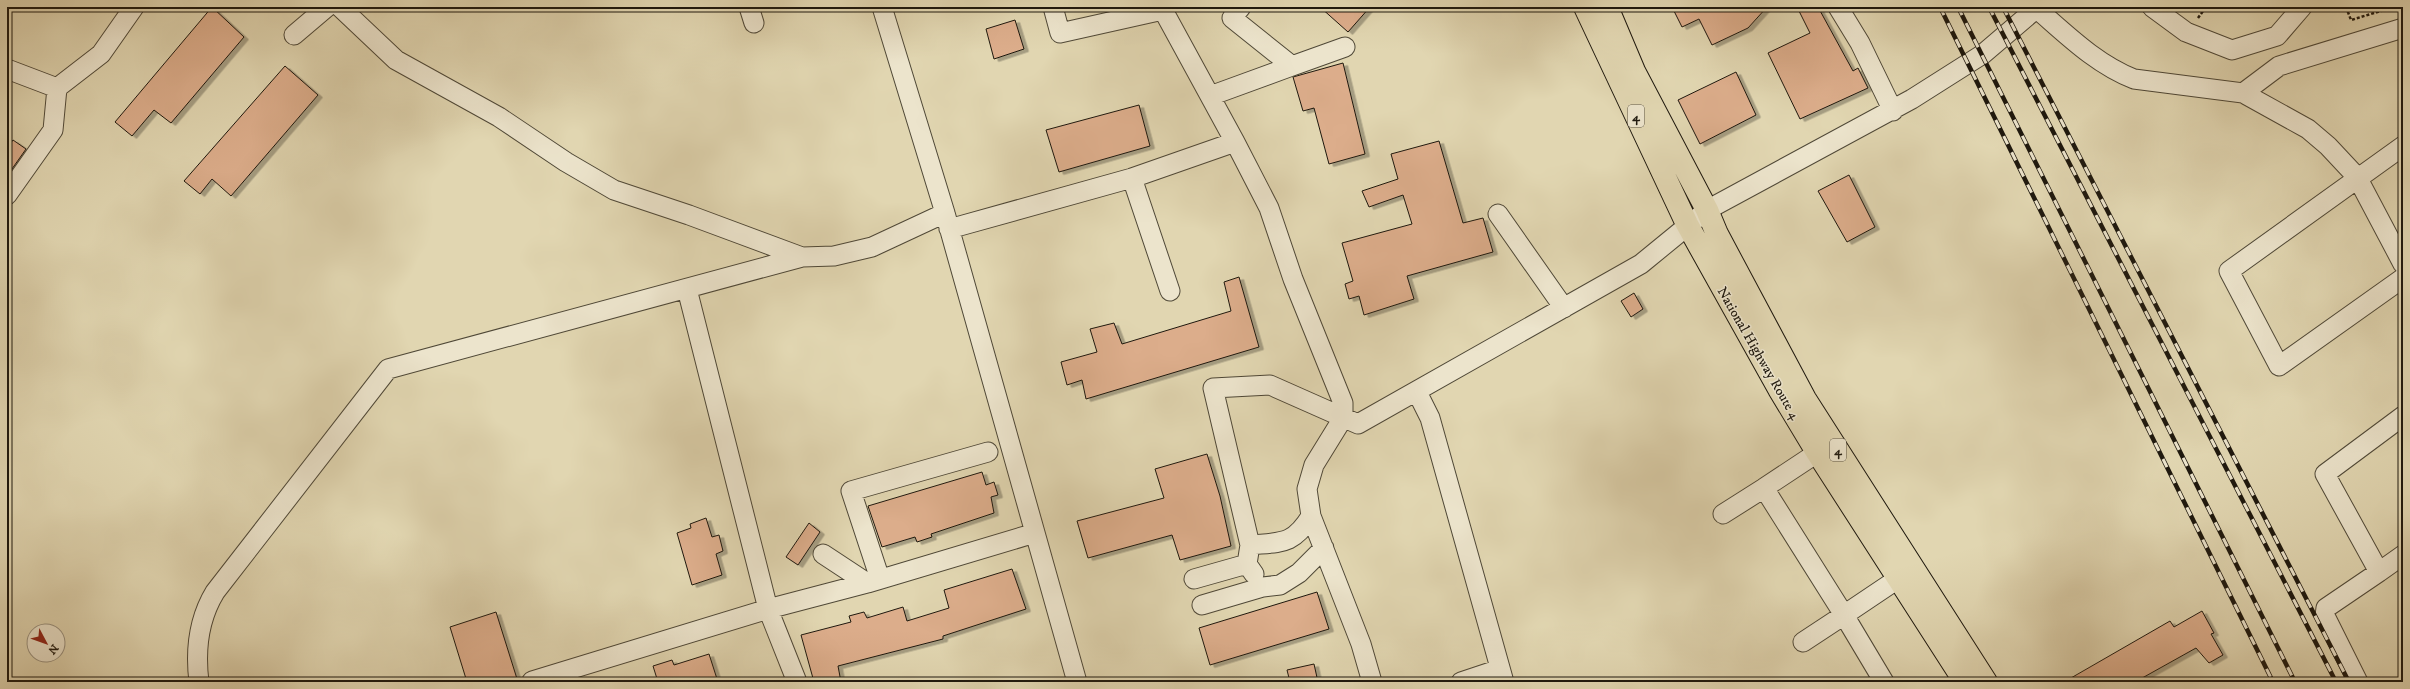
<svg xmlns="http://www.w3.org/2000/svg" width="2410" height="689" viewBox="0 0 2410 689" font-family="'IM FELL DW Pica',serif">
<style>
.building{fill:#dcad8b;stroke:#1e180e;filter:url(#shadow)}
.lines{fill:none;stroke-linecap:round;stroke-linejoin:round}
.minor-casing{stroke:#4f4837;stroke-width:21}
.highway-casing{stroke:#1e180e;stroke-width:24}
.path{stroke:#1e180e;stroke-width:2.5;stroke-dasharray:3 2;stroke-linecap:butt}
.minor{stroke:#ece4cc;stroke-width:19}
.highway{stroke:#e1d6b1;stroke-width:22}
.rail-casing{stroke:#1e180e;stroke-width:4.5}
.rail{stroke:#ece4cc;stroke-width:3;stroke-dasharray:9;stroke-linecap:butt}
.labels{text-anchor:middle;stroke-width:3;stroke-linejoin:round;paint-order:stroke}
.shield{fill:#ece4cc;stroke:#5c5547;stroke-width:1}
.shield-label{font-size:13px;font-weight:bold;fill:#1e180e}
.street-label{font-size:14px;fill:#1e180e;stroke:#ece4cc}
</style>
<defs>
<filter id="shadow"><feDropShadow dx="4.5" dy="2.5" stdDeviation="0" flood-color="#0004"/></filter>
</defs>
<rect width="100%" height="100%" fill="#e1d6b1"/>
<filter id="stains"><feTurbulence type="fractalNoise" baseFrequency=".005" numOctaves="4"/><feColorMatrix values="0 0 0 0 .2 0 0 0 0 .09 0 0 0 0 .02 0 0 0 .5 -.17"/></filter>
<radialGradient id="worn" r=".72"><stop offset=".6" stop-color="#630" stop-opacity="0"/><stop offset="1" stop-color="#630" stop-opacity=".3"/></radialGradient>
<path class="building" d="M212,7L244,37L171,123L154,110L132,136L115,122Z
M1320,7H1370L1348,32Z
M1672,7H1767L1748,28L1712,45L1699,19L1682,27Z
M1797,7H1818L1853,71L1858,68L1868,88L1800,119L1768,53L1810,33Z
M1015,20L1024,49L994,59L986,29Z
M1343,63L1365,154L1329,164L1314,108L1303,111L1293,77Z
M285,66L318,95L231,196L212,179L200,194L184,181Z
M1736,72L1756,115L1700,144L1678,100Z
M1139,105L1150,146L1059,172L1046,130Z
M13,140L26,149L7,176V148Z
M1439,141L1463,223L1483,218L1493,252L1407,276L1414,299L1364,315L1359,296L1349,299L1345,284L1353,281L1342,243L1412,224L1403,195L1369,207L1362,191L1398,179L1391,154Z
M1849,175L1875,227L1847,242L1818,191Z
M1239,277L1259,347L1086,399L1082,380L1067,385L1061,362L1097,352L1090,329L1114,323L1122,344L1231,311L1224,282Z
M1634,293L1643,309L1631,317L1621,301Z
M1207,454L1220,496L1231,546L1180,560L1172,535L1088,558L1077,521L1164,498L1155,469Z
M982,472L986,485L994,482L998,495L991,497L994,513L931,534L932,537L917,542L915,537L882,547L868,506Z
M706,518L712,537L719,535L723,551L716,554L722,575L692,585L677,533L691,528L690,524Z
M809,523L820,532L798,565L786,557Z
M1012,569L1026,609L943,636V639L838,666L841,682H814L801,635L851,622L849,616L864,612L867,618L903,607L907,621L949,608L944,590Z
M1317,592L1329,629L1210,665L1199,628Z
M2202,611L2214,633L2211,634L2223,655L2209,663L2196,648L2135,682H2064L2170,621L2174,627Z
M496,612L518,682H467L450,627Z
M709,654L718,682H658L653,666L672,660L674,665Z
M1314,664L1318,682H1290L1287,670Z"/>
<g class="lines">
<g class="minor-casing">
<path id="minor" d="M340,7L396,60L499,117L566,162L614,190L689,215L802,257
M749,7L754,23
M882,7L945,213L1077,682
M1053,7L1060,33L1163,10L1235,142
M1838,7L1860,43L1893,111
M2152,7L2186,32L2232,50L2277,36L2302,7
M2037,9C2067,35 2096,64 2134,79L2243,93L2308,129L2328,146L2357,177L2403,264
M294,35L327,7
M1292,66L1345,47
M7,69L57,88
M2243,93L2279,66L2403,28
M1210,96L1292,66L1232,18L1241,7
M2403,146L2229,271L2279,366L2403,278
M7,195L53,130L57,88L101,54L134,7
M1498,214L1564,308
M949,229L1132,178
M1170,291L1132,178L1235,142L1269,208L1293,279L1343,403V418L1314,465L1307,489L1311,516
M1417,392L1430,418L1504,682
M2403,416L2325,474L2379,572L2403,555
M1764,488L1829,445
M1723,514L1764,488L1844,615L1911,570
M1250,545L1213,388L1270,385L1358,424L1641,264L1707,210L1912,99L1983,54L2038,7
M1247,564L1250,545C1282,542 1293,545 1311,516L1361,644L1372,682
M880,579L851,491L988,452
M1194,579L1247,564L1254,574
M868,583L1035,533
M1202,605L1263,587L1280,585L1299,573L1324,548
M1803,642L1844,615L1884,682
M532,681L768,609L687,289
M199,682C195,650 198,620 215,592L388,369L802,257L834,256L872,247L945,213
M797,682L768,609L867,583L823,554
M1461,682L1500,669
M2358,682L2325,616L2326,608L2379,572"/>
</g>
<g class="highway-casing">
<path id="highway" d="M1585,7L1687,224L1779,389L1817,452L1965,682
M1607,7L1634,71L1707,210L1717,234L1805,399L1986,682"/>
</g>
<path class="path" d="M2346,7L2351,20L2394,7
M2198,18L2206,7"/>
<use href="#minor" class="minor"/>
<use href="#highway" class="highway"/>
<g class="rail-casing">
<path id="rail" d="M1940,7L2273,682
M1958,7L2295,682
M1989,7L2336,682
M2003,7L2349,682"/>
</g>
<use href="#rail" class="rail"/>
</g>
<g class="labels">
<g class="shield">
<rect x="1628" y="105" width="16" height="22" rx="3"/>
<rect x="1830" y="439" width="16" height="22" rx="3"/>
</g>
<g class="shield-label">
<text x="1636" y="121">4</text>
<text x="1838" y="455">4</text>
</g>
<g class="street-label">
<text transform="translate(1759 353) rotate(60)" y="5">National Highway Route 4</text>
</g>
</g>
<rect width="2410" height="689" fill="none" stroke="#e1d6b1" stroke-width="24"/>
<rect x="8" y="8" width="2394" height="673" fill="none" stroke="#1e180e" stroke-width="2"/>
<rect x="12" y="12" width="2386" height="665" fill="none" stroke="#1e180e"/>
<g transform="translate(46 643) rotate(131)"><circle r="19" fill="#ece4cc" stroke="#9a9280"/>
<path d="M0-3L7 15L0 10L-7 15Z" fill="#8f2418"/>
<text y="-6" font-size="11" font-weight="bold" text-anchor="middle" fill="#1e180e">N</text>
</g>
<rect width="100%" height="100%" filter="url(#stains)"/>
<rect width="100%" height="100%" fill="url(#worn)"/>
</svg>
